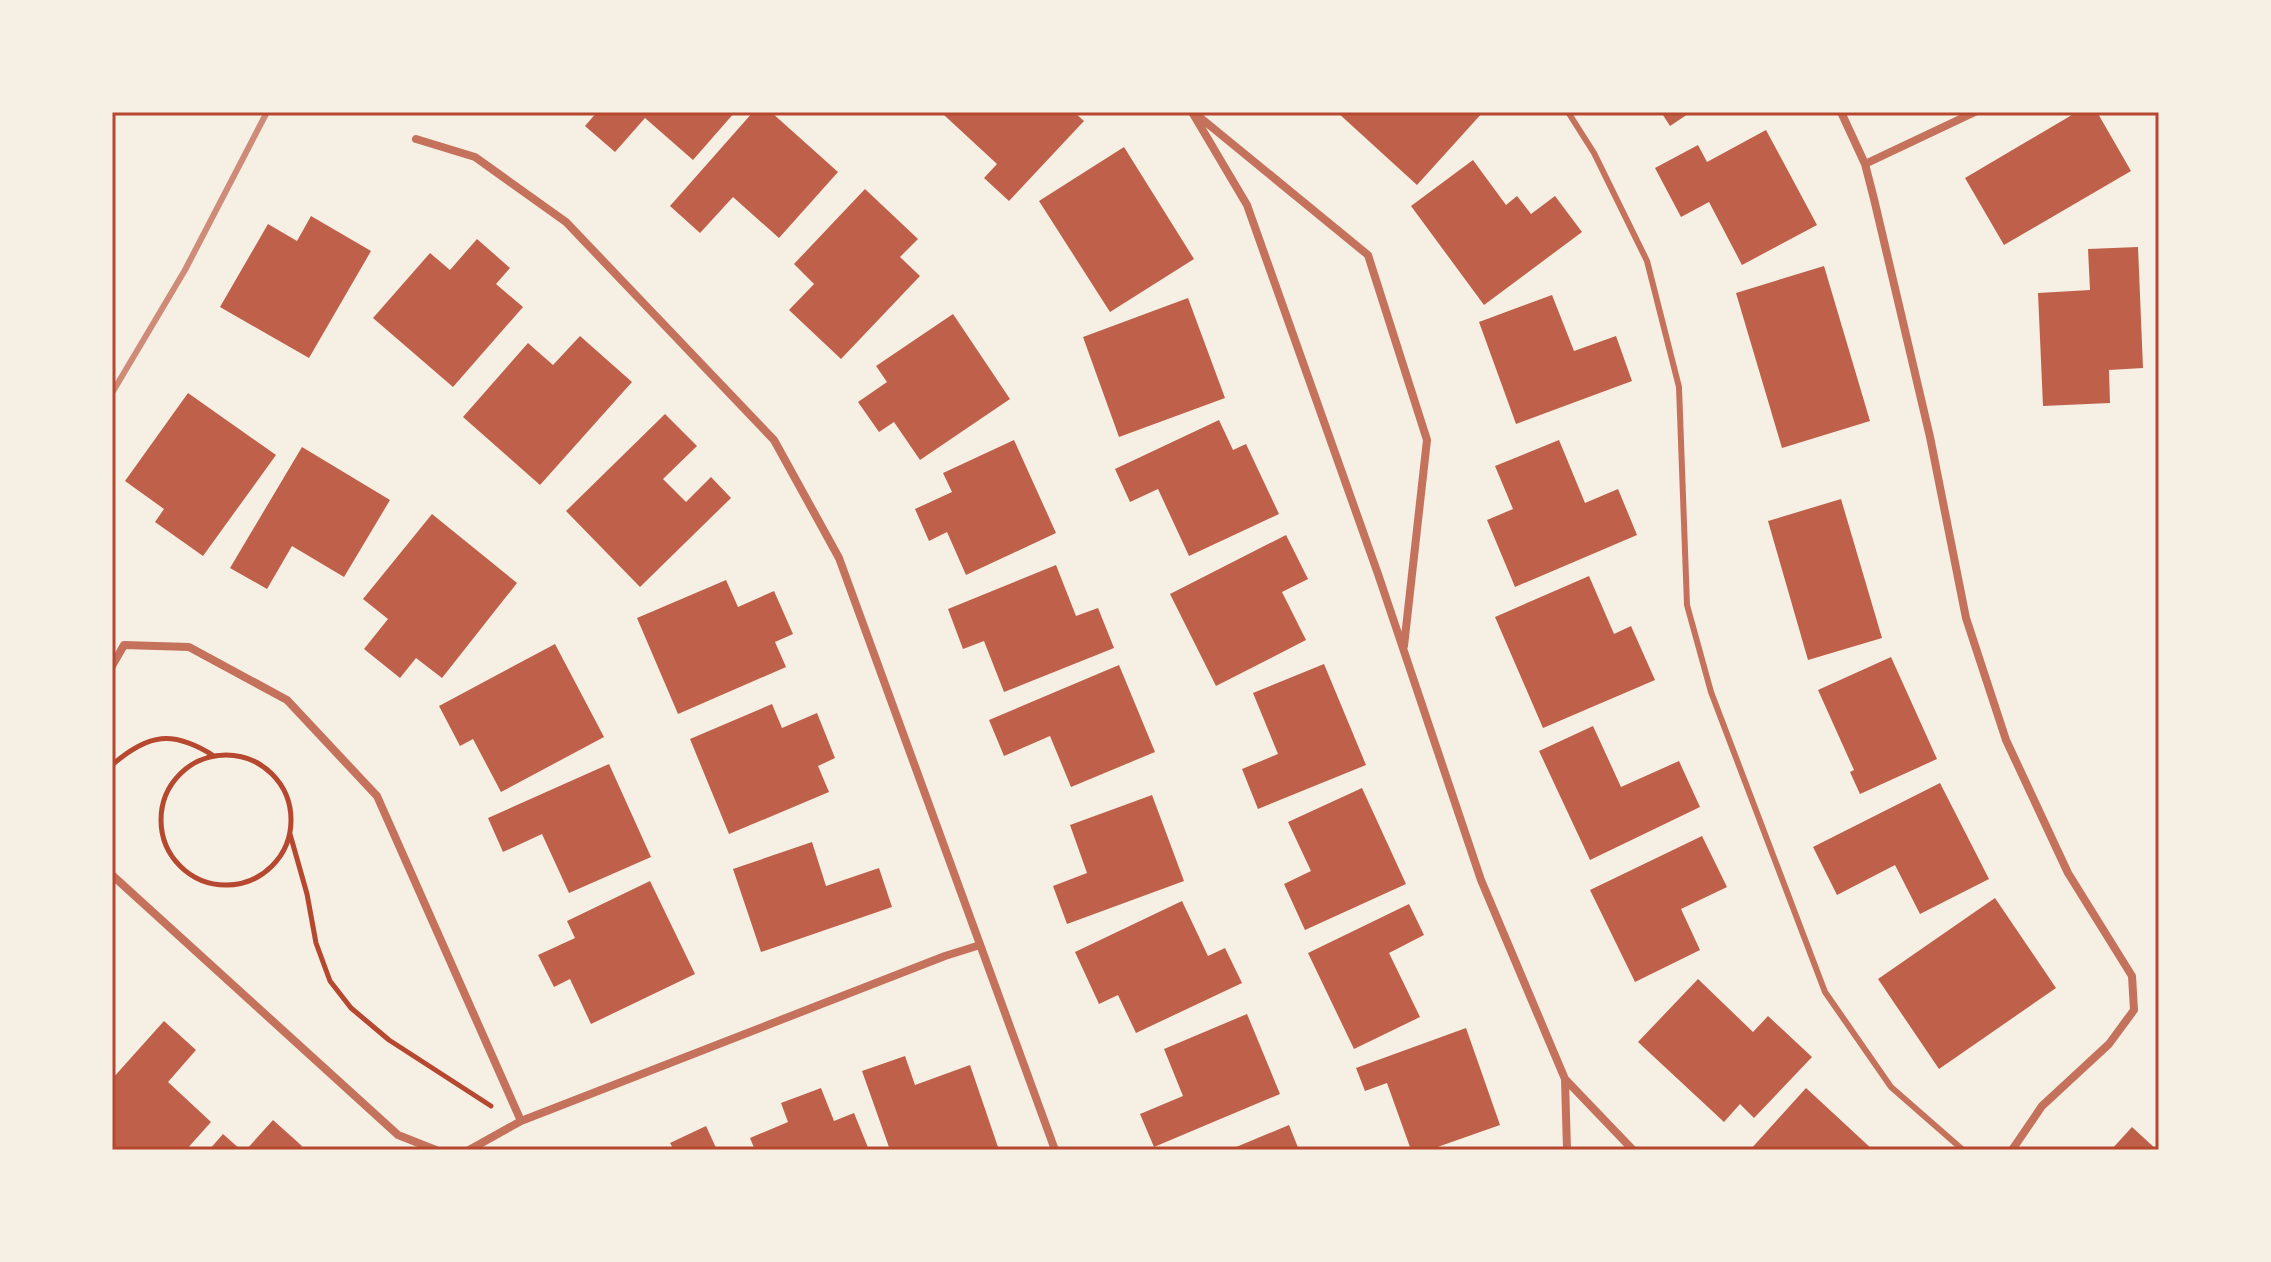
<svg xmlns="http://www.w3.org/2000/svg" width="2271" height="1262" viewBox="0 0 2271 1262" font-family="'Exo 2',sans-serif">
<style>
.building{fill:#bf614a}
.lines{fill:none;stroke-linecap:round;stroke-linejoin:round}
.path{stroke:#b5482f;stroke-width:5}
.service{stroke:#c5725c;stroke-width:6}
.minor{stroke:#c5725c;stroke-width:8}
.rail{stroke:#cf8b77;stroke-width:6}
.neatline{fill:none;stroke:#b5482f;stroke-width:3}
</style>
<rect width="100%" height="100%" fill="#f6efe4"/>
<path class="building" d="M597,112H735L693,160L645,118L615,152L585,126Z
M753,112H771L838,172L779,238L733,197L700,233L670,206Z
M946,112H1074L1084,121L1009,201L984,178L997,164L944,115Z
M1337,112H1483L1417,185Z
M1661,112H1691L1670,126Z
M2077,112H2097L2131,171L2004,245L1965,178Z
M1766,130L1817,225L1742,265L1709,202L1681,217L1655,168L1698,145L1707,162Z
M1124,147L1194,259L1110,312L1039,201Z
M1473,160L1506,205L1517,196L1531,214L1555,196L1582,232L1484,305L1411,206Z
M865,189L918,239L900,257L920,276L841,359L789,310L814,284L794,264Z
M311,216L371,251L309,358L220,307L268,224L297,241Z
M477,239L510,268L496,284L523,307L453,387L373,318L430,253L450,270Z
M2138,247L2143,368L2109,370L2110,403L2043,406L2038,293L2090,290L2088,249Z
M1824,266L1870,421L1782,448L1736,293Z
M1552,295L1574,351L1616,336L1632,381L1516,424L1479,322Z
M1188,298L1225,398L1119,437L1083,337Z
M953,314L1010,399L920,460L894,422L879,432L858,402L887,382L876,366Z
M580,336L632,382L540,485L463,417L528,343L553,365Z
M188,393L276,455L203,556L155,522L164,509L125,481Z
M665,414L697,446L663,479L686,502L711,477L731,498L640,587L566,511Z
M1219,420L1233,450L1246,444L1279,514L1189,556L1158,489L1130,502L1115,469Z
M1014,440L1056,533L966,575L947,532L929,541L915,509L952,492L943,473Z
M1559,440L1585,503L1618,489L1637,535L1515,587L1487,520L1513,509L1495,466Z
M302,447L390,500L344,577L292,546L267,589L230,568Z
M1841,499L1882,638L1808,660L1768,521Z
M432,514L517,583L442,678L416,658L400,678L364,649L388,619L363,599Z
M1286,535L1308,579L1282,592L1306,640L1216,686L1170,594Z
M1056,565L1076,616L1098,608L1114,648L1004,692L984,641L963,649L948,609Z
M1589,576L1614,634L1631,626L1655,680L1543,728L1495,617Z
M726,580L738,607L774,591L793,634L775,642L786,667L678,714L637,618Z
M555,644L604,737L501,792L473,739L460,746L439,706Z
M1891,657L1937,759L1860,794L1850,772L1854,770L1818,690Z
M1324,664L1366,765L1258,809L1242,769L1278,754L1253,693Z
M1119,665L1155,752L1071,787L1050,736L1004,756L989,720Z
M772,704L782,728L817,713L835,758L818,766L829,792L729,834L690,739Z
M1593,726L1621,787L1679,761L1700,807L1590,860L1539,751Z
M609,764L651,857L569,893L542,834L503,852L488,818Z
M1940,783L1989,879L1920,914L1895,865L1837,895L1813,847Z
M1362,788L1406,884L1305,930L1284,884L1311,871L1288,822Z
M1152,795L1184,881L1067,924L1053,886L1087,873L1070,825Z
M1702,836L1727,887L1681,909L1700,950L1635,982L1590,890Z
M812,842L826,886L879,868L892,907L761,952L733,869Z
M650,881L695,974L591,1024L570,979L554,987L538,955L575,938L567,921Z
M1995,898L2056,988L1939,1069L1878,979Z
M1182,901L1208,956L1225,948L1242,983L1136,1033L1118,995L1099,1004L1075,952Z
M1409,904L1424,935L1389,953L1420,1017L1354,1049L1308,953Z
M1698,979L1753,1032L1768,1016L1812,1057L1754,1118L1740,1104L1724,1122L1638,1042Z
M1247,1014L1280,1094L1154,1147L1140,1114L1183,1096L1164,1049Z
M164,1021L196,1050L168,1082L211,1122L186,1150H112V1079Z
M1466,1028L1500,1125L1429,1150H1411L1387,1083L1365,1091L1356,1068Z
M905,1056L915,1085L970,1065L999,1150H890L862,1071Z
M821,1088L834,1121L854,1113L869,1150H755L750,1138L788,1122L781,1103Z
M1806,1088L1873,1150H1750Z
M273,1120L302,1146L298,1150H246Z
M1289,1125L1299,1150H1229Z
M706,1126L717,1150H674L670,1143Z
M2132,1127L2157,1150H2111Z
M223,1134L241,1150H209Z"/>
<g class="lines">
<path class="path" d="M161 820a65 65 0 1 1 130 0a65 65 0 1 1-130 0Z
M112,765C149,733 173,730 214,756
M290,834L307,894L316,943L330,981L351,1008L389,1040L491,1106"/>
<path class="service" d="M1568,112L1594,153L1647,261L1679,387L1687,605L1711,692L1825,992L1891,1087L1963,1150"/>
<path class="minor" d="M1192,112L1247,205L1378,574L1481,880L1565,1079L1633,1150
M1841,112L1865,164L1874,199L1930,437L1966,618L2006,740L2068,873L2132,976L2134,1010L2109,1044L2042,1106L2012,1150
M1197,115L1368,255L1427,440L1404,646
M416,139L475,157L566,222L774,440L839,558L1055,1150
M1865,164L1975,112
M112,666L124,645L189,647L287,700L377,796L521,1121
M112,875L398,1135L436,1150
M1565,1080L1567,1150
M469,1150L521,1121L945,956L980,945"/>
<path class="rail" d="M112,393L185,270L267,112"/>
</g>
<rect width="2271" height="1262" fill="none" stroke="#f6efe4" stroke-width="228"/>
<rect x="114" y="114" width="2043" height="1034" class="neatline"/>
</svg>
